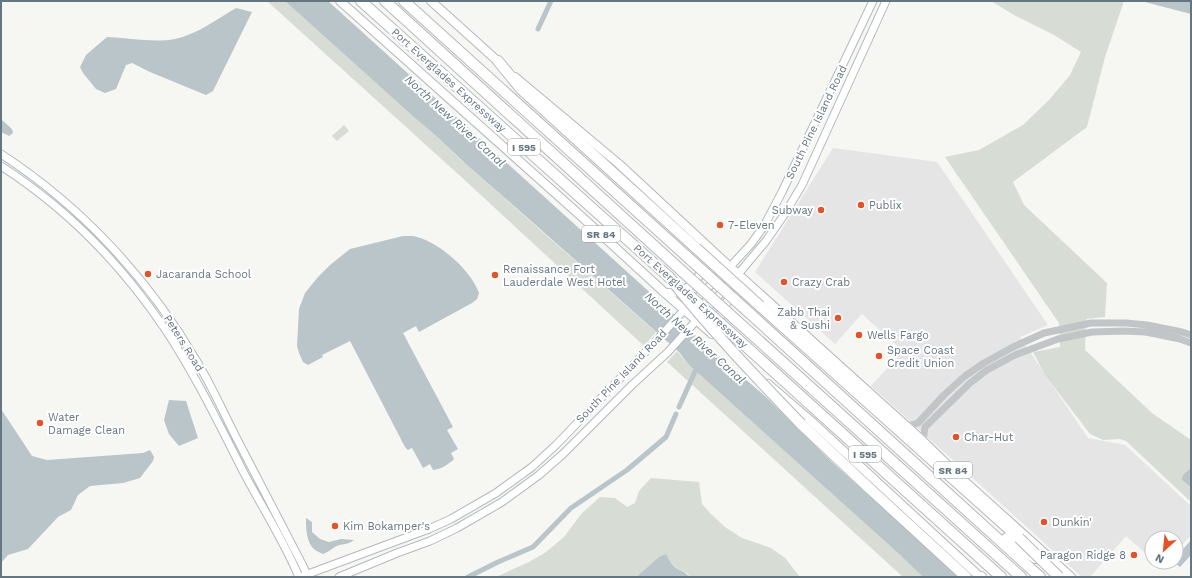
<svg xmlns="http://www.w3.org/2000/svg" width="1192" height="578" viewBox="0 0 1192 578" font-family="'Work Sans',sans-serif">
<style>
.built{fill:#e4e5e4}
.green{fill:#d7ddd4}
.water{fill:#b9c5c9}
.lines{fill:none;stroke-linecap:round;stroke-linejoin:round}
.canal{stroke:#b9c5c9;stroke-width:5}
.secondary-casing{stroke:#b3b9bd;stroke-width:9}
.primary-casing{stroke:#b4b9bc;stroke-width:10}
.motorway-casing{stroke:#b6b9bc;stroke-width:12}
.tertiary{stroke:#c1c5c8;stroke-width:7}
.secondary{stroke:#fff;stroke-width:7}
.primary{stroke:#fff;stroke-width:8}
.motorway{stroke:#fff;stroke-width:10}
.motorway-bridge-casing{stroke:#b6b9bc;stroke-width:12;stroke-linecap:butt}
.motorway-bridge{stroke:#fff;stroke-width:10}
.poi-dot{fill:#e15328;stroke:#fff;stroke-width:1.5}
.labels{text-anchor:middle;stroke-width:4;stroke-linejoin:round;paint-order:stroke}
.shield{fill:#fff;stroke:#939fa8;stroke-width:1}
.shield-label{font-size:10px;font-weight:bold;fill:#657683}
.street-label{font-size:11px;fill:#657683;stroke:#fff}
.poi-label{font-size:11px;fill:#657683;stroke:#fff;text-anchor:start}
.water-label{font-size:12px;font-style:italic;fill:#617780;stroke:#fff}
</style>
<rect width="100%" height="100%" fill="#f6f6f3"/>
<path class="built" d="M833,148L937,162L1048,325L1020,337L1088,438L1125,445L1191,506V535L1176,552V538H1152V559L1126,536L1090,577H1082L871,386L903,351L862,314L835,344L755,272Z"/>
<path class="green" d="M267,1H285L416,119C435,133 450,151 468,166C531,221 593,277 656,332L644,346L469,184Z
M991,1H1124L1105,57L1087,127L1013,182L1024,205L1107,283L1105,317L1086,319L1085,350L1152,413L1191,440V502L1126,441L1120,439L1103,440L1090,434L1045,375L1033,352L1060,347L1059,323L945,157L979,150L1023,125L1049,100L1070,75L1081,52L1054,35L1014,15Z
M344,125L349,131L337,141L332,136Z
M677,351L689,365L899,554L923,577H903L667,362Z
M651,478L699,482L702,504L712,515L725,527L742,538L771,548L785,558L800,577H689L688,574L675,567L669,561L659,557L636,577H496L529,562L546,552L564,537L582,513L600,497L615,498L627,507L635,503L639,491Z"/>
<path class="water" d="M285,1H328L666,307L696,336L766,397L832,462L959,577H923L899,554L689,365L679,352C611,292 543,231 475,172C455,155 437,135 416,119Z
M1141,1H1191V14Z
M236,8L252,12L213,91L206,95L150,72L132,63L126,65L116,89L105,93L96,89L83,73L80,67L86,55L107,37C129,38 153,43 175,39C198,34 217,19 236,8Z
M1,118L2,120L12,129L13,133L9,136L1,132Z
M403,236C406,236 410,236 413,236C437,240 471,270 479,293L477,299L472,303L419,332L416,326L403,333L453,427L447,430L458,449L451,453L454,459C448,465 441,469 433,470L430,464L423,468L412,448L408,450L405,447L350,341L322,355L323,357L308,365L303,362L299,353L297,346L299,309L305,293L318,277L330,265L350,249Z
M169,400L186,401L198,438L179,446L169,434L164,420Z
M1,409L32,456L47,460L143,453L150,450L154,457L153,461L140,478L123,483L90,486L78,495L71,510L58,517L28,549L8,555L1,563Z
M1191,468V487L1182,480L1183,475Z
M306,518L312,522V532L320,539L329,542L341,539L354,540C347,546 341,543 335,547C330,550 328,552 323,554C319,552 314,550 312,547C306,539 306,527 306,518Z
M1191,540V555L1180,567L1173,562H1176V557Z
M666,554C669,560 671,564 676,568C681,571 686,572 689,577H636L659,557Z"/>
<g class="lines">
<path class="canal" d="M538,29L551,1
M679,407L698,365
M468,577L498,562L533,547L571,508L627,470L666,437L676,414"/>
<g class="secondary-casing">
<path id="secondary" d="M1,154C81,206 148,278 196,360C212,386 224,414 238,441C259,482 281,523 302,564L308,577
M1,166C66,208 122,265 165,329C195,374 219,424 244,473C262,507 284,541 299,577
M300,577L429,529L451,519L496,493L532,467L556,445L656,341L684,310L730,267L751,244L764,226L782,192L873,1
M339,577L397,553L430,541L457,528L502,502L539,475L563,454L632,385L668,352L739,273L766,241L784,215L802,185L886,1"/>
</g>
<g class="primary-casing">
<path id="primary" d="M340,1L582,217L665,293L712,334
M431,1L502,65
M515,77L619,164L730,267L923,441L962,479L1071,577
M665,293C669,293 674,293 678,292C693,289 706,268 710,254
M720,327C718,310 730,291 749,291
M768,384L810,420L980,577"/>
</g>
<g class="motorway-casing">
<path id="motorway" d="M361,1L669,277
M385,1L683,272
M404,1L693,262
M498,61L521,89L696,248
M760,306L1019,538
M745,309L1040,577
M736,320L1021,577
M730,332L1001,577
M801,424L868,487L966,577
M1007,538L1035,558
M980,577H981"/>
</g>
<path class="tertiary" d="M908,426L918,423L944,395L965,376L984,363L1013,347L1044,333L1091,323H1126L1147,325L1182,332L1191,335
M923,441L925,427L970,383L987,370L1015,355L1058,339L1092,332L1124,331L1146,332L1180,339L1191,343"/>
<use href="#secondary" class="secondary"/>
<use href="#primary" class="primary"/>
<use href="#motorway" class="motorway"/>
<g class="motorway-bridge-casing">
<path id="motorway-bridge" d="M696,248L760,306
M693,262L745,309
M683,272L736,320
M669,277C710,329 755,376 801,424
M690,296L730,332
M1019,538L1059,577"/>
</g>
<use href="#motorway-bridge" class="motorway-bridge"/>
</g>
<g class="poi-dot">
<circle cx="861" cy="205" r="4"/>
<circle cx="821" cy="210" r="4"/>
<circle cx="720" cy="225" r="4"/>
<circle cx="148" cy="274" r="4"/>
<circle cx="495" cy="275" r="4"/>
<circle cx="784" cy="282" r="4"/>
<circle cx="838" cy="318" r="4"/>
<circle cx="859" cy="335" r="4"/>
<circle cx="879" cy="356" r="4"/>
<circle cx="40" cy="423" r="4"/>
<circle cx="956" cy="437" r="4"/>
<circle cx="1044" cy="522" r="4"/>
<circle cx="335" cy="526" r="4"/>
<circle cx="1134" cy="555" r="4"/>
</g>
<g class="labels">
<g class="shield">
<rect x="508" y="139" width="32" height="16" rx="3"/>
<rect x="582" y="226" width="38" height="16" rx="3"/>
<rect x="849" y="446" width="32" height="16" rx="3"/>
<rect x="934" y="462" width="38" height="16" rx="3"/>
</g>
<g class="shield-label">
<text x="524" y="151">I 595</text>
<text x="601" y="238">SR 84</text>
<text x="865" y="458">I 595</text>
<text x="953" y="474">SR 84</text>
</g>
<g class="street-label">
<text transform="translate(449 80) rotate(42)" y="4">Port Everglades Expressway</text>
<text transform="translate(816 122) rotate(-64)" y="4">South Pine Island Road</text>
<text transform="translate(691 296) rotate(42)" y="4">Port Everglades Expressway</text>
<text transform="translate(184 343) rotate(58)" y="4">Peters Road</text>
<text transform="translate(621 376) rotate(-46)" y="4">South Pine Island Road</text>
</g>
<g class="poi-label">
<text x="869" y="209">Publix</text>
<text x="813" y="214" text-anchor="end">Subway</text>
<text x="728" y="229">7-Eleven</text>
<text x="503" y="273">Renaissance Fort<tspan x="503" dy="13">Lauderdale West Hotel</tspan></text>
<text x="156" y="278">Jacaranda School</text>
<text x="792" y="286">Crazy Crab</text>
<text x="830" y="316" text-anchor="end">Zabb Thai<tspan x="830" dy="13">&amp; Sushi</tspan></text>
<text x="867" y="339">Wells Fargo</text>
<text x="887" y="354">Space Coast<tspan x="887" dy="13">Credit Union</tspan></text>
<text x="48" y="421">Water<tspan x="48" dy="13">Damage Clean</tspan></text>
<text x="964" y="441">Char-Hut</text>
<text x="1052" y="526">Dunkin'</text>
<text x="343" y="530">Kim Bokamper's</text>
<text x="1126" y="559" text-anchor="end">Paragon Ridge 8</text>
</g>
<g class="water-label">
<text transform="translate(455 121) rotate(42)" y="4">North New River Canal</text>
<text transform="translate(695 338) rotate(42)" y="4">North New River Canal</text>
</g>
</g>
<rect width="1192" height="578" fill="none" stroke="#657683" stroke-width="4"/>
<g transform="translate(1164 550) rotate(207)"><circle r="19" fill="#ffffff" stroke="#c1c8cd"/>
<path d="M0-3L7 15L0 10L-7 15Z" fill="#e15328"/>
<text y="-6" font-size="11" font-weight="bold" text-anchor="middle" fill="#657683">N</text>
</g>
</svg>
